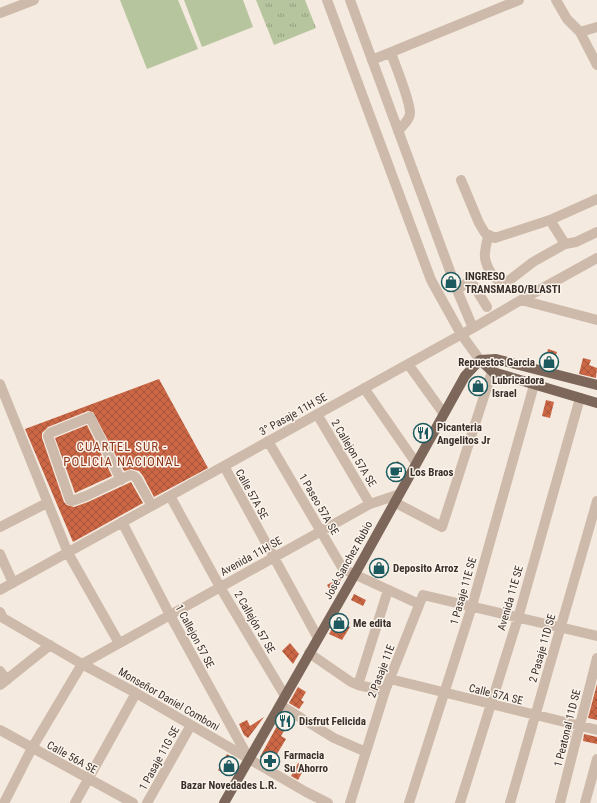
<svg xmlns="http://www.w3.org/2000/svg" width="597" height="803" viewBox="0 0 597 803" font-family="'Roboto Condensed',sans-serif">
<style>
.grass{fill:url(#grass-tufts)}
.pitch{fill:#b7c59e}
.building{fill:url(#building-cross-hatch)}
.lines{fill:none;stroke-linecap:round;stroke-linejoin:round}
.minor{stroke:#cebaaa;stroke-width:10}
.major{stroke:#7d665a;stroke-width:10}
.labels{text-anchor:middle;stroke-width:3;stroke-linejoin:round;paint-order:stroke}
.poi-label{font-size:11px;font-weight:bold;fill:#3b2f2a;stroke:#fbf4ec;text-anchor:start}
.street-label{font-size:11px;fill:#3b2f2a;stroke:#fbf4ec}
.quarter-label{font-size:13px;letter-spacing:1px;fill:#8e391e;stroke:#fbf4ec}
</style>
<defs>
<pattern id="grass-tufts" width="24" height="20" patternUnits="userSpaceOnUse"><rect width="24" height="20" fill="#b7c59e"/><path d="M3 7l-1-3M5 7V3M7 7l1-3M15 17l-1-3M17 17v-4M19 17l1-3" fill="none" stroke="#96a081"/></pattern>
<pattern id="building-cross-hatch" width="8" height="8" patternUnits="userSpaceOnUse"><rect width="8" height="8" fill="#cc6745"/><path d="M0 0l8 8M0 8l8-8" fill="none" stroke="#a7553a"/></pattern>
</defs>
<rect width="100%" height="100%" fill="#f4eadf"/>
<path class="grass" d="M256,0H305L316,28L274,45Z"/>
<path class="pitch" d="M120,0H178L198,49L147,69Z
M184,0H243L253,27L202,47Z"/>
<path class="building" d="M548,349L557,352L552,367L544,364Z
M583,358L591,360L589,365L597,368L596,378L579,374Z
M159,379L208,468L154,497L143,476L139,471L131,469L124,471L93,412L88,411L48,427L42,433V438L64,502L67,505L74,507L88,502L131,482L143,503L73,542L25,429Z
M476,379L482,381L479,392L472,389Z
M546,400L554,402L550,418L542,416Z
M425,423L429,428L423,438L417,428Z
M87,425L112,476L75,493L55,438Z
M398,461L401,466L393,472L389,467Z
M375,561L386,566L383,574L372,569Z
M343,576L333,596L327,585Z
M354,594L366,600L363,606L351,600Z
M337,620L350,627L342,640L329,634Z
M290,643L299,654L293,664L282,651Z
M597,684V720L588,718Z
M298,687L306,692L301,700L304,702L299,709L289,703Z
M283,715L291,719L281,736L286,739L271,764L260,757Z
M264,717L248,738L244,735L239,724L247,720L250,726Z
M566,729L572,730L570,739L564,737Z
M584,734L597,737V744L583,741Z
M227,754L235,759L226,775L218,770Z
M298,763L305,767L298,780L291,776Z"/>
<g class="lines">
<path class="minor" d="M327,0L431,280L461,334L480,360
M350,0L457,290L473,328
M556,0L567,19L580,32L597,65
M0,13L34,0
M580,32L597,27
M391,53C396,67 410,100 410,113C410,120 402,126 398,131
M372,60L519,0
M461,180L479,223L485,233L495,238L550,220L597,199
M488,236C487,243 484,251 485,258C487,269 496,285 507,282L533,262L565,244L550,220
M565,244L576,242L597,232
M457,290L468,282L474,286L487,307
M521,300L597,320
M408,364L444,414
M0,384L68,553L119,643
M364,388L416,463
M317,414L370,504
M268,441L343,569L419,604
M224,466L318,638
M121,480L90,417L50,433L48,436L70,500L72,501L86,496L130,475L134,476L137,479L152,506
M170,496L220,587L285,696
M394,502L442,527L496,359
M122,522L170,615L249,759
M0,527L47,503
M0,554L13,583
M0,590L473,328L521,300L597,258
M0,612L3,618L82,664L136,693L306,792L328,803
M309,653L351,682L358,685L385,691
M0,671L7,680
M390,679L597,730
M0,685L50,645
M358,685L388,590
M280,705L334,738L366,752
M0,730L133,803
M4,803L32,748L82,664L370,504L397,495
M75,803L136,693
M147,803L191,725
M350,803L385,691L423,595L597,636
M409,803L472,606L534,385
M460,803L518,618L580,398
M510,803L597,501
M560,803L597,658
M585,803L597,759"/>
<path class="major" d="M480,360L493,372L597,403
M480,360L496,359L597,385
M224,803L355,574L465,376L480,360"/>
</g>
<defs>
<g id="shop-ring" transform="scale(1)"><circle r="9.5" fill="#fbf4ec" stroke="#1c5a5f" stroke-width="1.5"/><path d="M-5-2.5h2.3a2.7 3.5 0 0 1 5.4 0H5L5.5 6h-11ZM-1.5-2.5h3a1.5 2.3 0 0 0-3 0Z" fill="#1c5a5f"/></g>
<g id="restaurant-ring" transform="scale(1)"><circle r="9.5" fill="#fbf4ec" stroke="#1c5a5f" stroke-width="1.5"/><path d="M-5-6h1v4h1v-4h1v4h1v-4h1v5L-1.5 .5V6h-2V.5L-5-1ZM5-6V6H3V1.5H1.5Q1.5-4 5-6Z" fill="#1c5a5f"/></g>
<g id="cafe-ring" transform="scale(1)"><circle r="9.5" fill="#fbf4ec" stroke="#1c5a5f" stroke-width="1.5"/><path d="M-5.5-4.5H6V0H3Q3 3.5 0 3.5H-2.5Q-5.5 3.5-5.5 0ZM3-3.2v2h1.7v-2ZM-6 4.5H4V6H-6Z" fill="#1c5a5f"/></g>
<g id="pharmacy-ring" transform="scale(1)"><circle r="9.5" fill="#fbf4ec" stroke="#1c5a5f" stroke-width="1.5"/><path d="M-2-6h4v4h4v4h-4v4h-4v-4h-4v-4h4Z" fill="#1c5a5f"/></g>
</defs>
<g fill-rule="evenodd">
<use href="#shop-ring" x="451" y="282"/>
<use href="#shop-ring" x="549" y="362"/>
<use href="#shop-ring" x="478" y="386"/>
<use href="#restaurant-ring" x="423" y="433"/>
<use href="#cafe-ring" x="396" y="472"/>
<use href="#shop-ring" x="379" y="568"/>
<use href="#shop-ring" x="339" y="623"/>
<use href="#restaurant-ring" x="285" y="721"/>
<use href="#pharmacy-ring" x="270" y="761"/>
<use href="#shop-ring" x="229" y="766"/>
</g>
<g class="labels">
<g class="poi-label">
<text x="465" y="280">INGRESO<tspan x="465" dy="13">TRANSMABO/BLASTI</tspan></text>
<text x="535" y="366" text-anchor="end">Repuestos Garcia</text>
<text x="492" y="384">Lubricadora<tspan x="492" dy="13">Israel</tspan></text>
<text x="437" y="431">Picanteria<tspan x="437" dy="13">Angelitos Jr</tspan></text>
<text x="410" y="476">Los Braos</text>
<text x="393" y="572">Deposito Arroz</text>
<text x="353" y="627">Me edita</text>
<text x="299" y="725">Disfrut Felicida</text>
<text x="284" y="759">Farmacia<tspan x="284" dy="13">Su Ahorro</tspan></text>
<text x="229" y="789" text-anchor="middle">Bazar Novedades L.R.</text>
</g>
<g class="street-label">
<text transform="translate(293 414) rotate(-29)" y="4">3° Pasaje 11H SE</text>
<text transform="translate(354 453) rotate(59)" y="4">2 Callejon 57A SE</text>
<text transform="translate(252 494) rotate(61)" y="4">Calle 57A SE</text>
<text transform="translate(319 504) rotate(60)" y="4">1 Paseo 57A SE</text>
<text transform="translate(251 556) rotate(-29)" y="4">Avenida 11H SE</text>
<text transform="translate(348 560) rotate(-61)" y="4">José Sanchez Rubio</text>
<text transform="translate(463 591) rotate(-74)" y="4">1 Pasaje 11E SE</text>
<text transform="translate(510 598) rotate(-74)" y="4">Avenida 11E SE</text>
<text transform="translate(255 622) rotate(60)" y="4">2 Callejón 57 SE</text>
<text transform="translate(195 636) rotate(62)" y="4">1 Callejon 57 SE</text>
<text transform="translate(542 648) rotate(-74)" y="4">2 Pasaje 11D SE</text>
<text transform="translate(381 671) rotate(-69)" y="4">2 Pasaje 11E</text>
<text transform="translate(496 694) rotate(14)" y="4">Calle 57A SE</text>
<text transform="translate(169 699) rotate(30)" y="4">Monseñor Daniel Comboni</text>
<text transform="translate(567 728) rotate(-76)" y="4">1 Peatonal 11D SE</text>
<text transform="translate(72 757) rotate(29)" y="4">Calle 56A SE</text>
<text transform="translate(159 758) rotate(-61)" y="4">1 Pasaje 11G SE</text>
</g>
<g class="quarter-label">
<text x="122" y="451">CUARTEL SUR -<tspan x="122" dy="15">POLICIA NACIONAL</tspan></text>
</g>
</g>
</svg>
